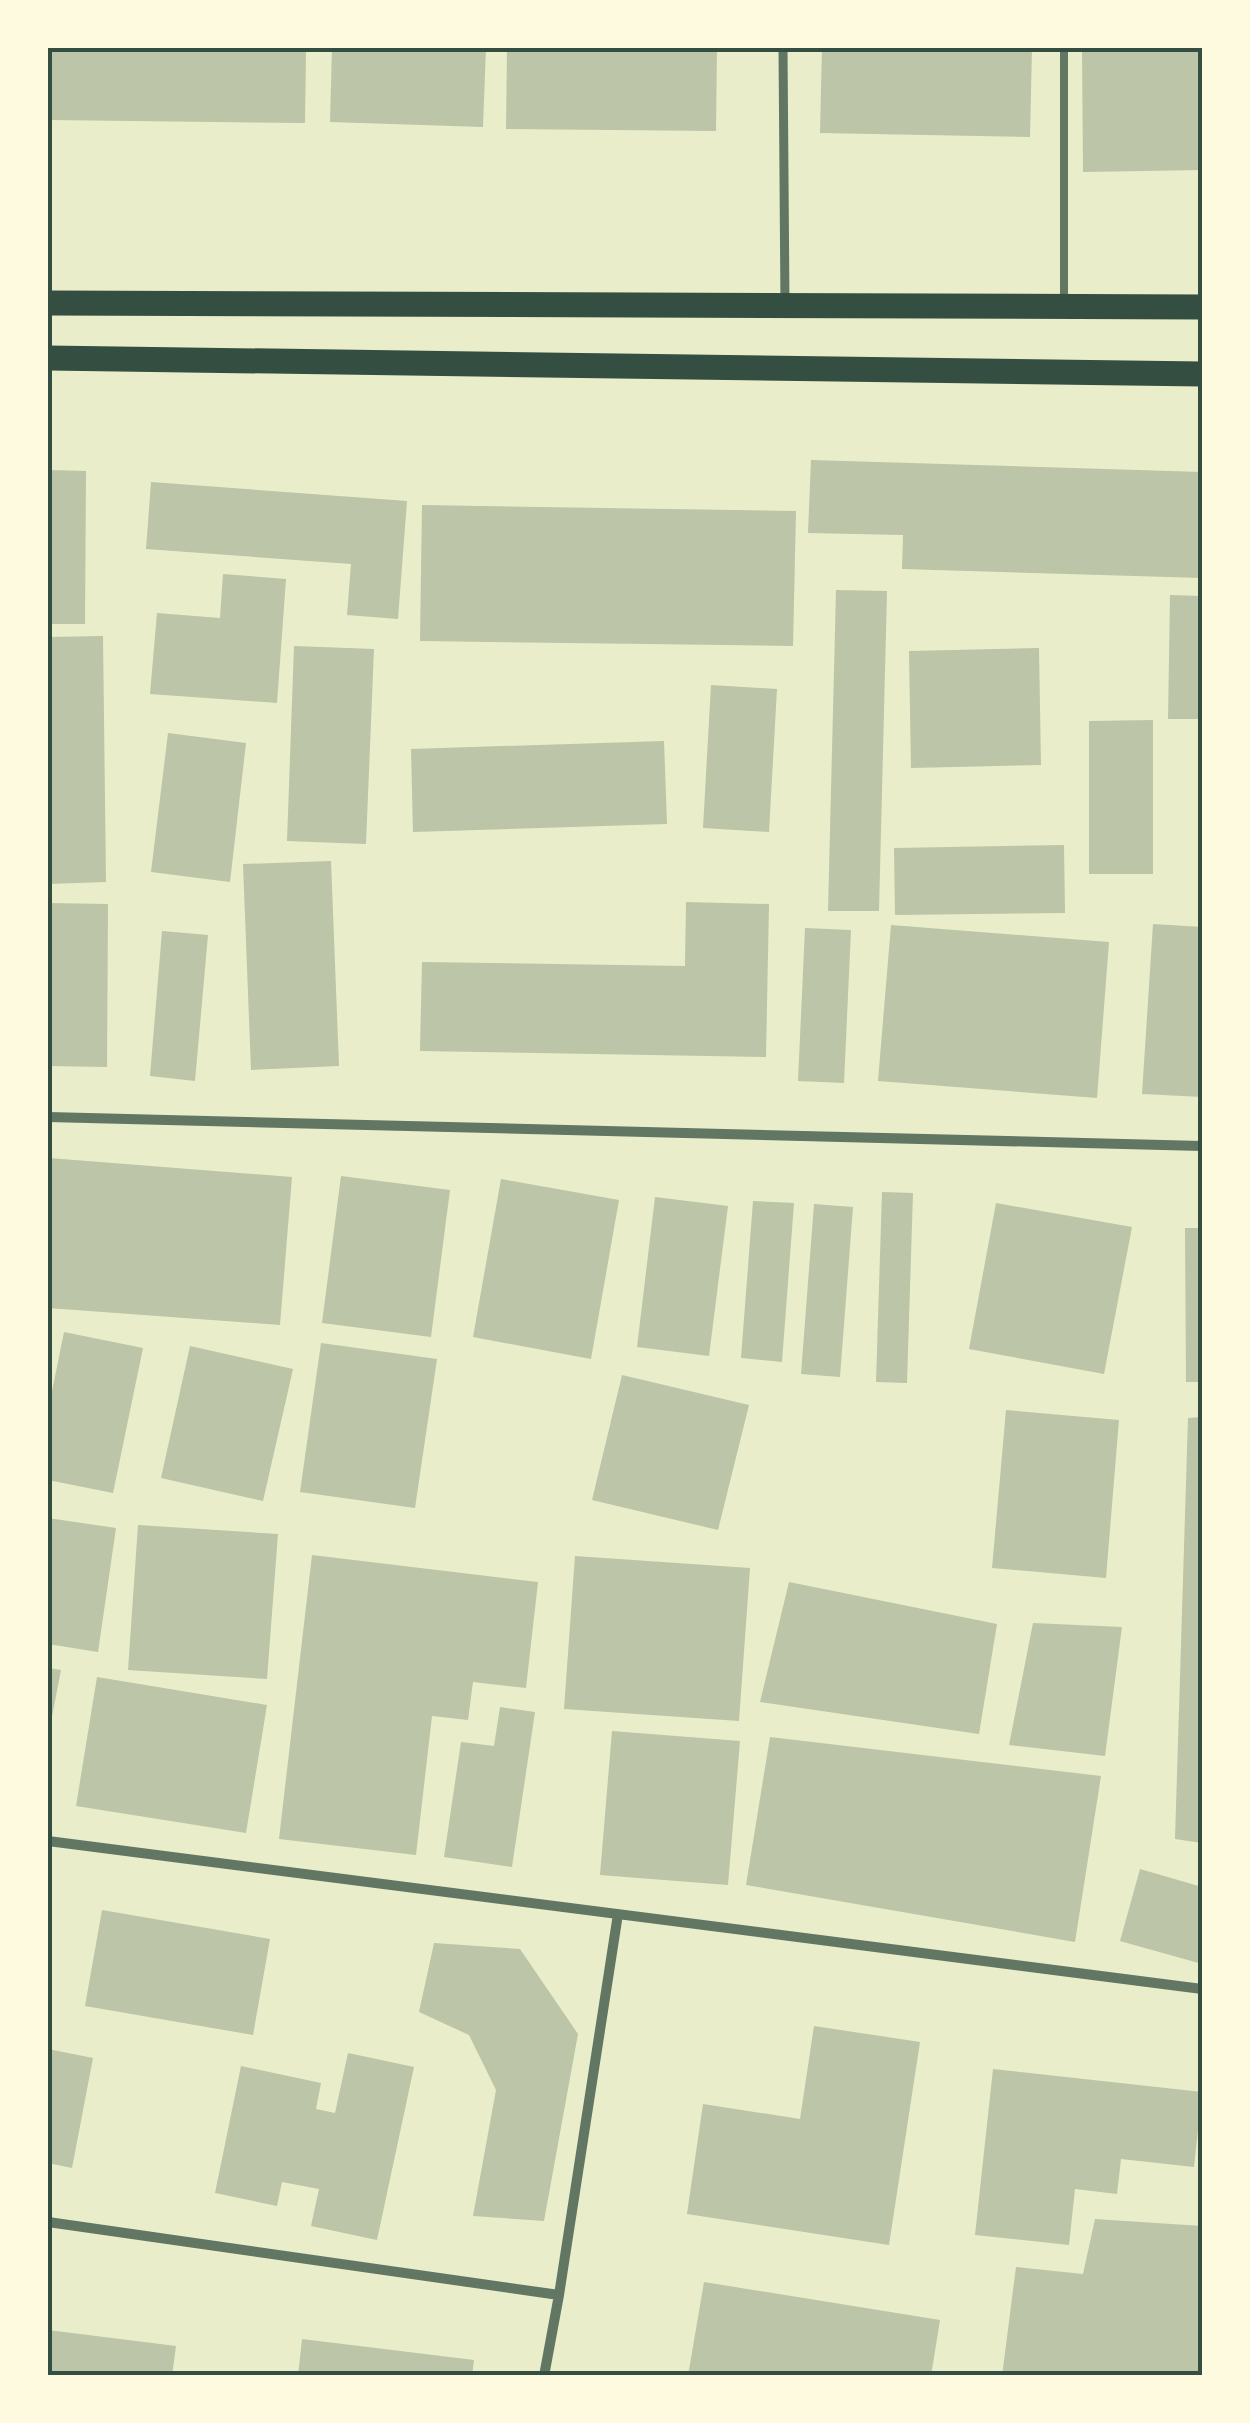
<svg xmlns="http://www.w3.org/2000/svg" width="1250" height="2423" viewBox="0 0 1250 2423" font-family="'Roboto Condensed',sans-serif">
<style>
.building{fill:#bcc5a7}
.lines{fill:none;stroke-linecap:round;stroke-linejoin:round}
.service{stroke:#617663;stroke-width:8}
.pedestrian{stroke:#617663;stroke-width:9}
.minor{stroke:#617663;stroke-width:10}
.primary{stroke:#344e41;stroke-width:25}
.neatline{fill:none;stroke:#344e41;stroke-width:4}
</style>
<rect width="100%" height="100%" fill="#e9edc9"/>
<path class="building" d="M48,48H306L305,123L48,120Z
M332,48H486L483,127L330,122Z
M507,48H717L716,131L506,129Z
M822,48H1032L1030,137L820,133Z
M1082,48H1202V170L1083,172Z
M811,460L1202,472V578L902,569L903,535L808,533Z
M48,470L86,471L85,624H48Z
M151,482L407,501L398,619L347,615L351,564L146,549Z
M422,505L796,511L793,646L420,641Z
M223,574L286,579L277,703L150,694L157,613L220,618Z
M836,590L887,591L879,911H828Z
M1170,595L1202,596V719H1168Z
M103,636L106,882L48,884V637Z
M294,646L374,649L366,844L287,841Z
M1039,648L1041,765L911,768L909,651Z
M711,685L777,689L769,832L703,828Z
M1153,720V874H1089V721Z
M168,733L246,743L230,882L151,872Z
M664,741L667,824L413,832L411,749Z
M1064,845L1065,913L895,915L894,848Z
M331,861L339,1066L251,1070L243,864Z
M686,902L769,904L766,1057L420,1051L422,962L685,966Z
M48,903L108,904L107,1067L48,1066Z
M1153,924L1202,927V1097L1142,1094Z
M891,925L1109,942L1097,1098L878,1081Z
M805,928L851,930L844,1083L798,1081Z
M162,931L208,935L195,1081L150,1076Z
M49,1158L292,1177L280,1325L48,1308Z
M341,1176L450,1190L431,1337L322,1323Z
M501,1179L619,1200L591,1359L473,1337Z
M882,1192L913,1193L907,1383L876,1382Z
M655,1197L728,1206L709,1356L637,1347Z
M753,1201L794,1203L782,1362L741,1358Z
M996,1203L1132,1227L1104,1374L969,1349Z
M814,1204L853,1207L840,1377L801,1374Z
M1185,1228H1202V1382H1186Z
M64,1332L143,1348L113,1493L48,1480V1411Z
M321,1343L437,1359L415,1508L300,1492Z
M190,1346L293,1369L263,1501L161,1478Z
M622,1375L749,1405L718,1530L592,1500Z
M1006,1410L1119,1420L1106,1578L992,1568Z
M1202,1417V1843L1175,1839L1188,1418Z
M48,1518L116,1528L98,1652L48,1644Z
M138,1525L278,1534L267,1679L128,1670Z
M312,1555L538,1582L526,1688L473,1682L468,1720L432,1716L416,1855L279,1839Z
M575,1556L750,1568L739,1721L564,1709Z
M789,1582L997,1624L979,1734L760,1702Z
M1033,1623L1122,1627L1105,1756L1009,1745Z
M48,1668L61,1670L49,1732H48Z
M97,1677L267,1705L246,1833L76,1806Z
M500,1707L535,1712L512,1867L444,1857L461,1742L494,1746Z
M612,1731L740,1741L728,1885L600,1875Z
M770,1737L1101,1776L1075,1942L746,1885Z
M1140,1869L1202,1887V1964L1120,1941Z
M102,1910L270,1939L253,2035L85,2006Z
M434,1943L520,1949L578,2034L544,2221L473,2216L496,2090L469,2035L419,2012Z
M814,2026L920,2042L889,2245L687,2214L703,2104L800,2119Z
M48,2049L93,2058L72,2168L48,2163Z
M348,2053L414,2067L377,2240L311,2226L319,2189L282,2182L277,2206L215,2193L241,2066L321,2083L316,2109L335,2113Z
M993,2069L1202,2092L1194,2167L1121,2159L1117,2194L1075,2189L1069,2245L975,2235Z
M1095,2219L1202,2226V2376H1002L1016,2267L1083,2274Z
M704,2282L940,2320L931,2376H688Z
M48,2330L176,2346L172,2376H48Z
M302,2339L474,2360L472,2376H298Z"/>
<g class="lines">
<path class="service" d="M1064,303V48"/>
<path class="pedestrian" d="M783,48L785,305"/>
<path class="minor" d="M48,1117L1202,1146
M48,1841L1202,1989
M48,2222L559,2295L544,2376
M559,2295L618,1914"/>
<path class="primary" d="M48,303L1202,307
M48,358L1202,374"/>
</g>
<rect width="1250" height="2423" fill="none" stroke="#fefae0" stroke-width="100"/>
<rect x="50" y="50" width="1150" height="2323" class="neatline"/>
</svg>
